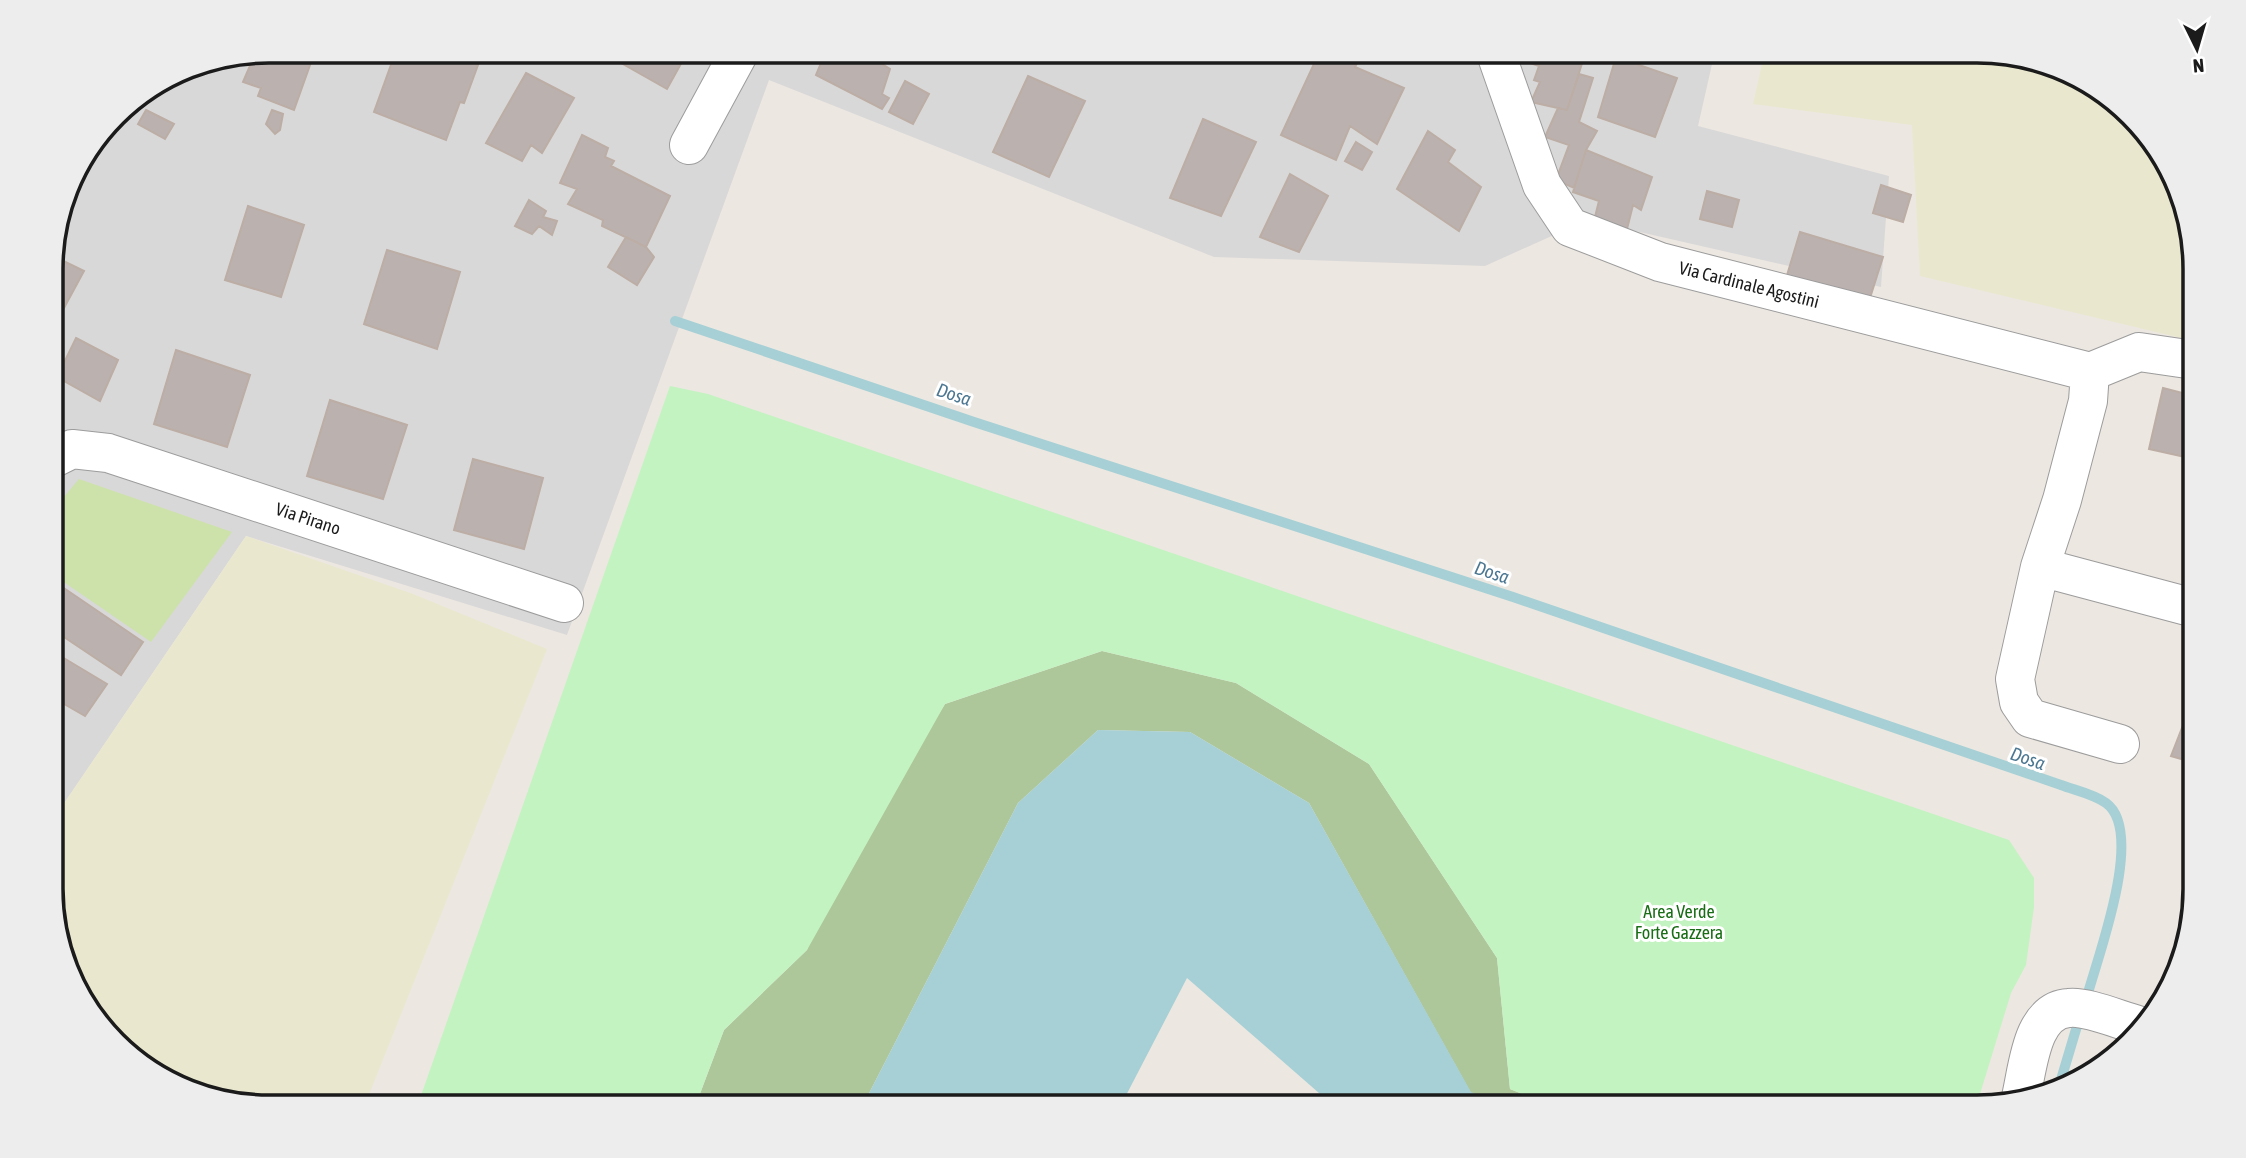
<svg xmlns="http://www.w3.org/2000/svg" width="2246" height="1158" viewBox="0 0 2246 1158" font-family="'Asap Condensed',sans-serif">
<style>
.residential{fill:#d9d8d8}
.farmland{fill:#e9e8ce}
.grass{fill:#cde2ab}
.forest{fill:#adc79a}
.park{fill:#c3f3c1}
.water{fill:#a6d0d5}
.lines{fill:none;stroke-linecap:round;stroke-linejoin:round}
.stream{stroke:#a6d0d5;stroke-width:10}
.building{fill:#bbb2af;stroke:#bcada5;stroke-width:2}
.minor-casing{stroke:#9c9c9c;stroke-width:40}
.minor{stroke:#fff;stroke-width:38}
.labels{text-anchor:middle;stroke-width:6;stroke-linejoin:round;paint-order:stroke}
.street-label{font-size:18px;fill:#1b1b1b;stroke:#fff}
.park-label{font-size:18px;fill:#186d15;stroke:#fff}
.water-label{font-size:19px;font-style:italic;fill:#4c7792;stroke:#fff}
.rim{fill:none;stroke:#1b1b1b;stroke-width:3.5}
</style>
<rect width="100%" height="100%" fill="#ece7e1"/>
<path class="residential" d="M269,51H1715L1698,126L1889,176L1881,287L1587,220L1485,266L1214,257L769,80L567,635L246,536L52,821L51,255L73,172L125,105L186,67Z"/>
<path class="farmland" d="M1765,51H1977L2073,73L2150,137L2193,241L2194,341L1920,276L1912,125L1753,104Z
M246,536L413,594L547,649L364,1107H269L173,1085L96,1021L53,918L52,821Z"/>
<path class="grass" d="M79,479L232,532L151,642L52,574V511Z"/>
<path class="forest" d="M1102,651L1236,683L1369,764L1497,958L1510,1089L1555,1107H1504L1471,1093L1309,803L1190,732L1098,730L1018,803L862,1107H695L724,1030L807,950L831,886L945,704Z"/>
<path class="park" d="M670,386L708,394L2009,840L2034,878V907L2026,965L2011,993L1976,1107H1555L1510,1089L1497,958L1369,764L1236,683L1102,651L945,704L807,950L724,1030L695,1107H417Z"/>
<path class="water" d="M1098,730L1190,732L1309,803L1471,1092L1504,1107H1335L1187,978L1120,1107H862L1018,803Z"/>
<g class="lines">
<path class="stream" d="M675,321L974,422L1513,597L2061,785C2074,790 2094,794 2106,803C2145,831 2099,953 2088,993
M2060,1083L2077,1026"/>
</g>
<path class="building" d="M269,51H315L294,110L258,96L261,88L243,82L255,54Z
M396,51H434L478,65L464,103L460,102L446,140L374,112Z
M600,51H688L667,89Z
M826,51H861L890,69L882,94L889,98L882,109L816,75Z
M1320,51H1363L1355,67L1404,88L1377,144L1350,126L1336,160L1281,135Z
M1524,51H1586L1567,110L1531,102L1540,82L1534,80L1539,66L1521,60Z
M1616,57L1677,78L1655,137L1598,117Z
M526,73L574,98L542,153L531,145L522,161L486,143Z
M1579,74L1593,78L1579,122L1597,131L1586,150L1574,188L1556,180L1569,145L1545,137L1558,108L1567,110Z
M1028,76L1085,101L1049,177L993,152Z
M905,81L929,94L913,124L889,112Z
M146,110L174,124L165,139L138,124Z
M272,110L283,114L280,130L275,134L266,124Z
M1203,119L1256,142L1221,216L1170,198Z
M1428,131L1455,150L1448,162L1481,187L1459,231L1397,189Z
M582,135L608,148L605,157L614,161L611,166L670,196L646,247L602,226L603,220L568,204L577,189L560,183Z
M1356,142L1372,152L1362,170L1345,161Z
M1586,150L1652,177L1641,210L1633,205L1626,233L1594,221L1599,201L1573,192Z
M1290,174L1328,196L1299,252L1260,237Z
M1881,185L1911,195L1903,222L1873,213Z
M1707,191L1739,200L1732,227L1700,219Z
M529,200L546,211L543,217L557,221L552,235L539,226L532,234L515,226Z
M248,206L304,225L281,297L225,280Z
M1800,232L1883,257L1869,301L1785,282Z
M626,237L646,247L654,257L637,285L608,267Z
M387,250L460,272L437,349L364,324Z
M51,255L84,271L51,332Z
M76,338L118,360L100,401L57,377Z
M176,350L250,375L227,447L154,424Z
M2163,388L2194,396V459L2149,449Z
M330,400L407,425L383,499L307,476Z
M473,459L543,478L524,549L454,530Z
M52,580L143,642L121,675L52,629Z
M52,651L107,684L85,716L52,697Z
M2195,653V689L2185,687Z
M2191,705L2195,706V763L2171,756Z
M2195,849V889L2185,887Z"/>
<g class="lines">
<g class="minor-casing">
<path id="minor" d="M1495,51L1542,185L1570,227L1660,262L2090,372L2088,401L2062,500L2040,567L2015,679L2019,702L2030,718L2120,744
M689,145L740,51
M2090,372L2139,352L2194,360
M52,459L72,449L108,453L564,603
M2040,567L2194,608
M2021,1097C2028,1068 2031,1010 2069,1008C2087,1006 2119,1020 2138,1025"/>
</g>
<use href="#minor" class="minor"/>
</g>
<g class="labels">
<g class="street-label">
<text transform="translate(1749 285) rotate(14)" y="6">Via Cardinale Agostini</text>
<text transform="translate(308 519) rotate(18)" y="6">Via Pirano</text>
</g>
<g class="park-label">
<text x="1679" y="918">Area Verde<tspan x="1679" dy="21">Forte Gazzera</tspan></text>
</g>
<g class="water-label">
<text transform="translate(954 394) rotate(18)" y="7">Dosa</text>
<text transform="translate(1492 572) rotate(18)" y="7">Dosa</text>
<text transform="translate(2028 758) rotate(19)" y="7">Dosa</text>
</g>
</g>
<path d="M0 0H2246V1158H0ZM269 63H1977A206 206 0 0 1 2183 269V889A206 206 0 0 1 1977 1095H269A206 206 0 0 1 63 889V269A206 206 0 0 1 269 63Z" fill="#ededed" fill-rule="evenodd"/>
<path class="rim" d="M269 63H1977A206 206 0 0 1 2183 269V889A206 206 0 0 1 1977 1095H269A206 206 0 0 1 63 889V269A206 206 0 0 1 269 63Z"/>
<g transform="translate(2197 49) rotate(175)" stroke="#ffffff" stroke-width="5" paint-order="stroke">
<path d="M0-5L12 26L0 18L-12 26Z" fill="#1b1b1b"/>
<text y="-10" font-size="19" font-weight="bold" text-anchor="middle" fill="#1b1b1b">N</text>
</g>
</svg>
